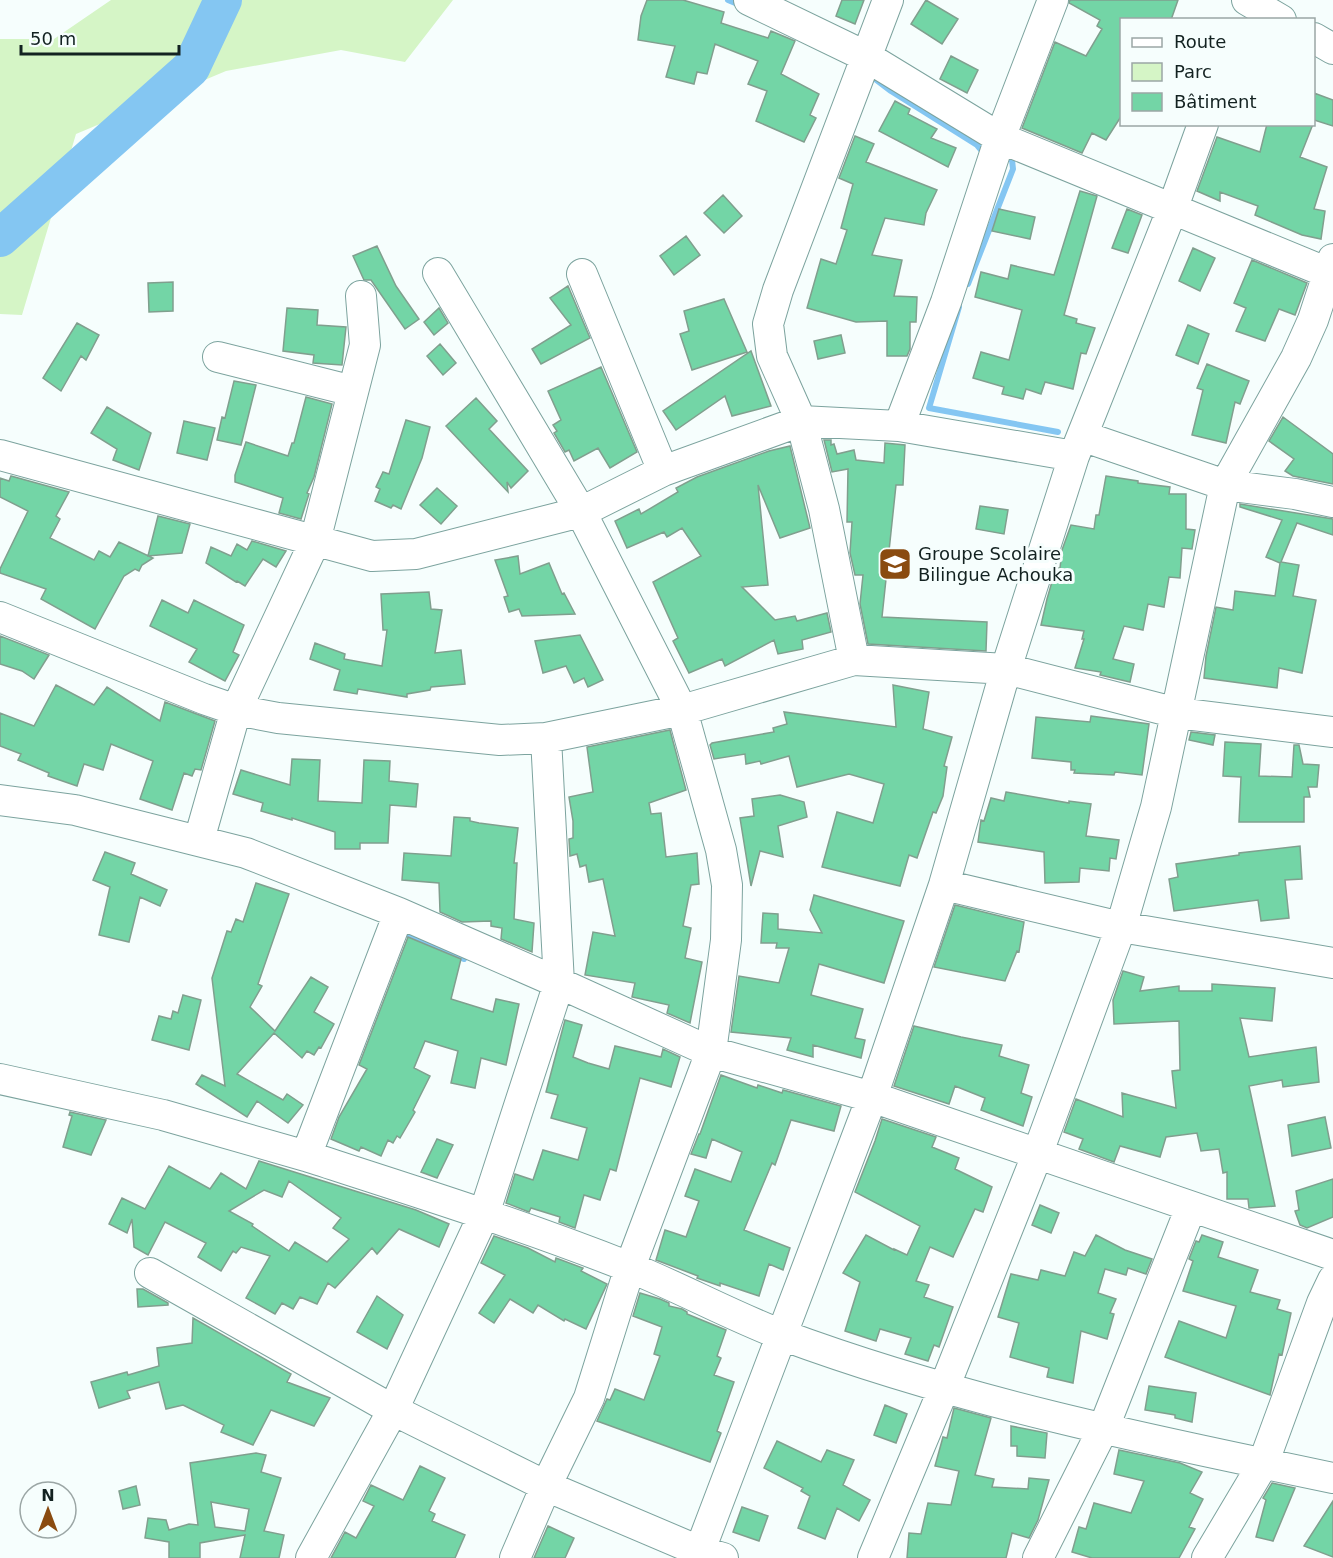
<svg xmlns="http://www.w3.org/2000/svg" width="1333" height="1558" viewBox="0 0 1333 1558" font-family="'DejaVu Sans',sans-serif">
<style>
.green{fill:#d5f5c6}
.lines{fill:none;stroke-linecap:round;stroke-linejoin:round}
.stream{stroke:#84c6f2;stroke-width:6}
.river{stroke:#84c6f2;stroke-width:38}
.building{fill:#73d5a6;stroke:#809f8e;stroke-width:1.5;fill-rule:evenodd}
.minor-casing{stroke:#7ca39e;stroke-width:32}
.minor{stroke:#fff;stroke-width:30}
.labels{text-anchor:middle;stroke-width:6;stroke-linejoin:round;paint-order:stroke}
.poi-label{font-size:18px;fill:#132221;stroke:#f6fefd;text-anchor:start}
</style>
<rect width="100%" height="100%" fill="#f6fefd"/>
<path class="green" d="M111,0H453L405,62L341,50L226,71L76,134L22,315L0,314V39H54Z"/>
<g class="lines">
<path class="stream" d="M728,0L740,5
M870,75L891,91L977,145L982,151L983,155
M968,284L1013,169L1012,160L1003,156
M959,307L929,408L1058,432
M404,933L464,959"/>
<path class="river" d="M0,238L191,68L223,0"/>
</g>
<path class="building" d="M647,0H683L724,12L721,23L768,38L771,31L795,41L781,74L819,94L810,115L816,118L804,142L756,121L767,91L748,84L758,61L715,44L707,74L697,72L694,84L666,77L675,46L638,40L641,16Z
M842,0H864L855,24L836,16Z
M926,0L958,19L942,44L911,24Z
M1070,0H1178L1171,20H1122V115L1106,140L1092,133L1082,153L1022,128L1055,42L1086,56L1102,29L1097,26L1100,20L1069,3Z
M951,56L978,70L967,93L940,79Z
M1314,93L1333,100V126L1314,120Z
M895,101L910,109L908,114L937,129L931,138L956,148L948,167L879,131Z
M1267,124H1313L1300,157L1327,167L1314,209L1325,211L1321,239L1302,235L1255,215L1258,206L1220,192V201L1197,191L1217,137L1260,152Z
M855,136L874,144L866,162L937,190L926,213L924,225L885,218L872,255L902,260L894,296L917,297L916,322H910V349L907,356H887V321L856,322L807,308L821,259L836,264L847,230L841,228L853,184L839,178Z
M1080,191L1097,196L1064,315L1077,319L1076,323L1095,328L1086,354L1081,353L1073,389L1045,382L1041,394L1026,389L1023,399L1002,394L1004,387L973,378L981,352L1009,360L1022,310L975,297L981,272L1008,279L1011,265L1054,275Z
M723,195L742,216L724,233L704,213Z
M999,209L1035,217L1030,239L992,231Z
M1127,209L1142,215L1128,253L1112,248Z
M686,236L700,255L674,275L660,256Z
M377,246L396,286L419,319L405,329L371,280H364L353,256Z
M1193,248L1215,258L1200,291L1179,281Z
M1252,260L1307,283L1295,315L1279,309L1265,341L1236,331L1246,308L1234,303Z
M173,282V311L149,312L148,283Z
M568,286L590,338L541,364L532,349L571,325L550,298Z
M724,299L747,352L692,370L680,334L689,331L684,311Z
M287,308L318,310L317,325L346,327L342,365L313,363L314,355L283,351Z
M439,308L448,323L434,335L424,322Z
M77,323L99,335L86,360L81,356L61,391L43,378Z
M1188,325L1209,334L1198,364L1176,355Z
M841,335L845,353L818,359L814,341Z
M440,344L456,363L443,375L427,356Z
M751,351L771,406L732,416L725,396L676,430L663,411Z
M1207,364L1249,381L1240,404L1235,402L1226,443L1192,435L1203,390L1197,388Z
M601,367L637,452L610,468L598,448L574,461L569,450L565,452L554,433L557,431L553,425L561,420L548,391Z
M234,381L256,385L241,445L217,440L222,417L225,418Z
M306,397L332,404L314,477L307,493L309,494L301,519L279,513L283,498L235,482V475L246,442L288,456L292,443H294Z
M476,398L497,421L489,429L528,471L511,488L507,482L508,492L446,426Z
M107,407L151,433L139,470L113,460L117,449L91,433Z
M1283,417L1333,454V484L1293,476L1285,471L1294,459L1269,441Z
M406,420L430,427L422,458L401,509L393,505L391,508L375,501L380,489L376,487L383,472L389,474Z
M184,421L215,428L207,460L177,453Z
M824,440H831V445L834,444L837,454L854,450L856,460L884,463L885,443L905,445L903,485H896L882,617L987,622L986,651L868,644L860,604L863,575H855L850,553L852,522H847L848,469L832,472Z
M790,446L810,528L780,538L758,485L768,585L742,587L775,620L795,616L797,621L827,613L831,632L802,640L803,649L778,654L774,640L725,666L722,659L689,673L673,641L678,638L653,582L701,556L682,528L667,537L664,532L627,548L615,521L639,509L641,514L678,492L676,488L697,477L769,451Z
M11,476L69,492L56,516L60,519L50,538L94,560L99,551L110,557L119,542L153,558L142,565L139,571L135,569L124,576L95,629L41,599L46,589L0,573V569L28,511L0,497V478L9,481Z
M1106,476L1138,481V483L1170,487L1169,494H1186V529L1195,530L1192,549L1182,548L1180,578L1169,577L1164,607L1148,604L1143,630L1124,626L1113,659L1134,664L1130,682L1100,675L1101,672L1075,668L1084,639H1082L1084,631L1041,625L1047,599L1056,568H1060L1062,550L1071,525L1094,529L1096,515H1099Z
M437,488L457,506L441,524L420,505Z
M1240,504L1333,519V535L1297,523L1281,562L1299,565L1293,596L1316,600L1302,673L1279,668L1277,688L1204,678L1206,656L1216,607L1233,610L1235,591L1275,596L1280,563L1266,557L1282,520L1240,507Z
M980,506L1008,510L1004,534L976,529Z
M158,516L190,524L182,553L148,556Z
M252,541L286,551L276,567L263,559L245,586L237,581L236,582L206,563L211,547L231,556L237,544L247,550Z
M518,556L520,574L549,563L562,594L564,593L575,614L522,616L519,609L509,612L504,597L508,596L495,560Z
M429,592L431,609L442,610L435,653L461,650L465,684L431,687L430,690L407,694V697L358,689L357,694L334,690L340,670L310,659L315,643L345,654L344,659L382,666L387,630H383L381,594Z
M162,600L188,613L194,600L244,625L233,652L239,655L225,681L189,662L197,649L150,626Z
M580,635L603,680L588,687L584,678L574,683L566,666L543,673L535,641Z
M0,636L49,655L34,679L22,671L0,664Z
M56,685L94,705L107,687L160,721L165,702L215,721L201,770L195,769L192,776L184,773L172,810L140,799L153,761L111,744L103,770L84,764L77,786L48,776L49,773L18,760L21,754L0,746V713L34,726Z
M893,685L929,692L923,729L952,737L944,766L947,767L943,796L936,813L933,812L917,858L909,855L900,886L822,867L837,812L873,823L884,784L849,774L797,787L789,756L761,764L760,761L746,764L745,754L714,759L710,745L712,743L774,732L773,728L787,724L784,712L896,727Z
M1091,716L1149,724L1142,775L1115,772L1114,775L1074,773L1075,770H1071V762L1032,758L1036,717L1090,722Z
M670,730L686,790L649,803L651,814L661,813L666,857L697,853L699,884L691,885L683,926L691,928L685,958L702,962L690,1023L667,1013L669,1005L632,997L635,983L585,975L593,932L615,936L603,879L589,882L586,865L580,867L577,854L570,856L569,839L573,838V821L569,797L593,792L587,747Z
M1191,732L1215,735L1213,745L1189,740Z
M1225,742L1261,744L1259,776L1292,777L1294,745H1299L1303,764L1319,765L1317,787H1308L1310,797H1304V822H1239L1241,777L1223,776Z
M292,759L320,760L318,801L362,803L364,760L390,761L389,781L418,784L416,807L390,805L388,843H360V849H335V832L292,818V820L261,811L263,803L233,794L241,770L290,785Z
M1006,792L1069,803V801L1091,804L1086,836L1119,840L1116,859L1110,858L1109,871L1080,868L1079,882L1045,883L1044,852L978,842L981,820L984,821L991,798L1004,801Z
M780,795L804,802L807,817L778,826L783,857L760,851L751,886L740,818L754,816L752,799Z
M454,817L470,818V821L479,823L518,828L514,863H517L514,919L534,923L532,952L501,939L502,928L491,926V921L462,922L440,912L439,883L402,880L404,853L451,856Z
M1300,846L1302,879L1285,880L1289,918L1261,921L1258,900L1174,911L1169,879L1178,877L1176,864L1239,855V853Z
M105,852L135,863L131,874L167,890L160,906L140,897L129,942L99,935L110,887L93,880Z
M256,883L289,894L258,984L262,986L250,1007L275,1031L311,977L328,987L314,1012L334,1024L321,1048L319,1047L314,1055L307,1051L302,1058L274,1033L237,1074L283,1100L287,1094L303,1105L288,1123L257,1101L247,1117L196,1084L202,1075L225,1086L212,978L227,931L231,932L236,919L243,922Z
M814,895L904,921L884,983L819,964L811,995L863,1009L855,1038L865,1040L861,1058L813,1045V1057L787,1050L791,1038L731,1032L739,976L779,983L789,948H776L777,943H761L763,913L778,914V929L822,933L810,910Z
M955,905L1024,922L1019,952L1017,951L1005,981L934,967Z
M408,937L461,959L451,999L493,1012L496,999L519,1004L506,1065L481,1058L475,1088L451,1083L458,1051L425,1041L414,1068L430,1076L413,1110L415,1112L400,1138L397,1136L393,1143L388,1140L381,1156L361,1147L359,1151L331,1139L339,1117L367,1069L359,1065Z
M1123,971L1144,977L1140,991L1179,986V991H1212V984L1275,988L1272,1021L1240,1018L1249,1057L1316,1047L1319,1082L1283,1087L1282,1080L1249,1086L1275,1206L1249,1208L1248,1199H1227V1172L1223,1173L1219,1149L1201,1151L1197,1133L1166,1137L1160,1157L1120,1146L1114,1162L1079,1149L1083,1139L1064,1132L1076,1099L1123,1117L1122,1093L1176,1108L1172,1071L1180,1070L1179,1021L1114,1024L1113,1000Z
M183,995L201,1000L189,1050L152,1040L159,1016L171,1019L173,1011L178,1013Z
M565,1020L582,1025L573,1057L588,1063L609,1069L615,1046L661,1057L663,1049L680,1057L671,1087L640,1078L616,1171L610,1169L600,1200L584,1195L575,1228L559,1222L560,1217L531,1208L529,1212L506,1203L515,1174L533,1180L543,1150L578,1160L587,1128L551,1118L558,1095L546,1092Z
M914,1026L961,1037L1002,1045L999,1056L1029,1065L1021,1093L1032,1097L1023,1126L981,1110L985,1098L955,1086L949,1104L894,1086Z
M721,1075L757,1088L758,1085L782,1093L783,1090L841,1106L834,1131L791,1120L775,1165L772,1163L744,1230L790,1248L783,1270L769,1264L759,1296L720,1283V1286L697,1278L698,1276L656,1260L665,1230L686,1237L699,1201L685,1196L695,1169L731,1182L742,1152L712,1139L706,1158L691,1154L699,1134H700Z
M70,1112L106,1120L91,1155L63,1147L72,1116L69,1115Z
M1325,1117L1331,1148L1292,1156L1288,1125Z
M882,1119L936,1137L932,1147L959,1158L955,1169L992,1187L983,1212L975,1209L953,1257L930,1247L916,1281L929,1285L924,1297L953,1307L939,1347L934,1345L928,1361L905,1354L911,1338L880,1329L876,1341L845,1331L860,1282L843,1273L866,1235L894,1250V1249L907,1255L920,1226L855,1192L875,1141Z
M437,1139L453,1145L437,1178L421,1172Z
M259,1161L416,1210L449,1224L439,1247L399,1229L377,1254L372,1248L335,1288L328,1283L317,1304L300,1297L293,1309L282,1303L275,1314L246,1298L270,1256L241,1247L236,1253L233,1251L221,1271L198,1257L206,1243L165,1222L148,1255L134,1247L132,1219L127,1233L109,1224L122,1198L145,1209L169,1166L210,1189L221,1173L246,1189ZM289,1181L341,1218L333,1228L349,1239L327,1262L295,1242L289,1251L252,1226L253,1224L229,1211L264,1190L282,1197Z
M1333,1179V1217L1307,1228L1300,1225L1295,1211L1299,1210L1296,1191Z
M1040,1205L1059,1213L1051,1233L1032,1225Z
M1096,1235L1125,1250L1152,1259L1146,1274L1128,1268L1126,1275L1105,1269L1098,1293L1116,1299L1110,1313L1114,1314L1107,1339L1081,1331L1073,1383L1047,1377L1049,1368L1010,1357L1019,1323L998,1317L1011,1274L1038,1280L1041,1270L1065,1276L1074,1252L1085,1256Z
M1202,1235L1223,1242L1218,1257L1258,1270L1250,1292L1280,1300L1277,1309L1291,1313L1282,1355L1279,1354L1270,1395L1165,1357L1179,1321L1226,1338L1236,1306L1183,1291L1193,1261L1189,1259L1196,1241L1199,1242Z
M494,1236L528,1248L555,1262L556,1258L583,1268L581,1271L607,1284L586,1329L565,1319L564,1321L538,1305L533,1313L510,1299L494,1323L479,1313L505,1275L481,1263Z
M137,1289H143L168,1303V1305L138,1307Z
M640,1293L660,1299L669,1303V1306L682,1309L687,1312V1314L726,1330L717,1356L721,1358L714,1375L734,1382L717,1431L721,1433L710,1462L597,1421L607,1399L610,1400L615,1389L644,1400L660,1356L654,1354L662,1327L633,1316Z
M377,1296L403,1315L387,1349L357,1332Z
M193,1318L291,1374L287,1382L330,1398L314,1426L271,1410L253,1445L221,1432L224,1425L183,1405L166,1409L159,1382L127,1391L130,1398L99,1408L91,1382L127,1372L128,1375L159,1366L157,1348L192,1343Z
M1149,1386L1196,1393L1192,1422L1175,1418V1415L1145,1410Z
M885,1405L907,1414L896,1443L874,1435Z
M954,1408L991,1418L975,1475L994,1479L992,1487L1028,1489L1029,1478L1049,1480L1038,1520L1029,1538L1012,1533L1006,1558H907L909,1533L921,1534L928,1503L951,1505L959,1471L935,1466L943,1437L947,1438Z
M1011,1426L1047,1433L1045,1458L1017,1456V1446H1011Z
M777,1441L821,1462L827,1450L854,1460L843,1485L870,1500L859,1521L837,1508L825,1539L798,1528L810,1496L801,1491L803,1488L764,1468Z
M1119,1450L1180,1463L1202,1472L1190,1493L1203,1499L1189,1527L1195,1529L1179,1558H1092L1072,1552L1079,1527L1086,1529L1094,1503L1131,1513L1144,1481L1114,1474Z
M256,1453L266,1455L261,1472L281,1478L264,1531L284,1535L279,1558H240L245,1535L200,1543V1558H169V1542L145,1538L148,1518L166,1520L169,1530L189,1524L198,1525L190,1463ZM211,1502L249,1509L245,1531L215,1527Z
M420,1466L445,1478L429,1511L435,1514L432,1521L465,1535L455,1558H331L345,1532L356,1538L374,1506L363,1501L371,1485L403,1500Z
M1272,1483L1295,1488L1273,1541L1256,1537L1266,1500L1263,1498Z
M136,1486L140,1505L123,1509L119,1491Z
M1333,1501V1557L1304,1546Z
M742,1507L768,1516L759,1541L733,1532Z
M548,1526L574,1538L565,1558H534Z"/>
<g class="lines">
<g class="minor-casing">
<path id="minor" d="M749,0L867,57L1000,138L1333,275
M1247,0L1281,20
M1314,38L1333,49
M582,274L663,471
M218,357L353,391
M899,426L946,302L1000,138L1053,0
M1082,436L1225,485L1295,494L1333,502
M0,455L372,556L416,554L581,512L438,273
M0,617L204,699L236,710L278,718L500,740L546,738L682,710L854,660L1006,669L1177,713L1333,732
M854,660L824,509L801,421L772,356L768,324L778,290L888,0
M0,800L75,810L246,853L399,913L559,983L711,1052L872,1097L1333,1255
M199,840L236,710L315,541L365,345L361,296
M944,885L1121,927L1333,963
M399,913L306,1156C414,1191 523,1225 629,1267C681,1288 730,1315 782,1335C960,1401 1148,1440 1333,1478
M0,1079L163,1115L306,1156
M150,1273L393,1410L546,1486L699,1551L723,1558
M311,1558L393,1410L484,1214L559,983L546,738
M515,1558L546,1486L589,1398L630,1267L711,1052L726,940L727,885L721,850L682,710L581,512L663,471L801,421L899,426L1074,456
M697,1558L872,1097L944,885L1006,669L1074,456L1172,210L1203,124
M873,1558L944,1388L1037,1155L1121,927L1156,807L1225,485L1296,358L1313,320L1333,259
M1038,1558L1104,1427L1191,1207
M1207,1558L1263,1464L1322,1303L1333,1280"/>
</g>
<use href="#minor" class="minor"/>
</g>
<defs>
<g id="school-square" transform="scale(1.725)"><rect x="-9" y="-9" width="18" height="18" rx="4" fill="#8a4b10" stroke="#f6fefd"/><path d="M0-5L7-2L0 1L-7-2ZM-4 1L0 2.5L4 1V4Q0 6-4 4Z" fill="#fff"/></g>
</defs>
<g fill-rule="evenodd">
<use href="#school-square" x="895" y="564"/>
</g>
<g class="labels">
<g class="poi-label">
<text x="918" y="560">Groupe Scolaire<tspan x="918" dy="21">Bilingue Achouka</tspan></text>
</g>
</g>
<rect x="1120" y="18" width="195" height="108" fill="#f6fefd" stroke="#9ba6a5" stroke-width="1.5"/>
<rect x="1132" y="38" width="30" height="9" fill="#ffffff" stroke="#9ba6a5" stroke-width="1.5"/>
<text x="1174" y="48" font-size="18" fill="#132221">Route</text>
<rect x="1132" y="63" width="30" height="18" fill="#d5f5c6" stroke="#9ba6a5" stroke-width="1.5"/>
<text x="1174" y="78" font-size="18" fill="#132221">Parc</text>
<rect x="1132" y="93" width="30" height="18" fill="#73d5a6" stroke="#9ba6a5" stroke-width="1.5"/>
<text x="1174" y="108" font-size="18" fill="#132221">Bâtiment</text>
<g transform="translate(48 1510)"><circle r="28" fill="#f6fefd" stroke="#9ba6a5" stroke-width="1.5"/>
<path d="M0-4.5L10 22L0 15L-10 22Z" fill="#8a4b10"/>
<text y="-9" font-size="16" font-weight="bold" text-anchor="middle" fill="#132221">N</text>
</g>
<path d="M21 45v9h158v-9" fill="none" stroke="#132221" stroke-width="3"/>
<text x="30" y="45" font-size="18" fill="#132221" stroke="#f6fefd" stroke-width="4.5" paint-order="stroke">50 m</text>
</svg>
